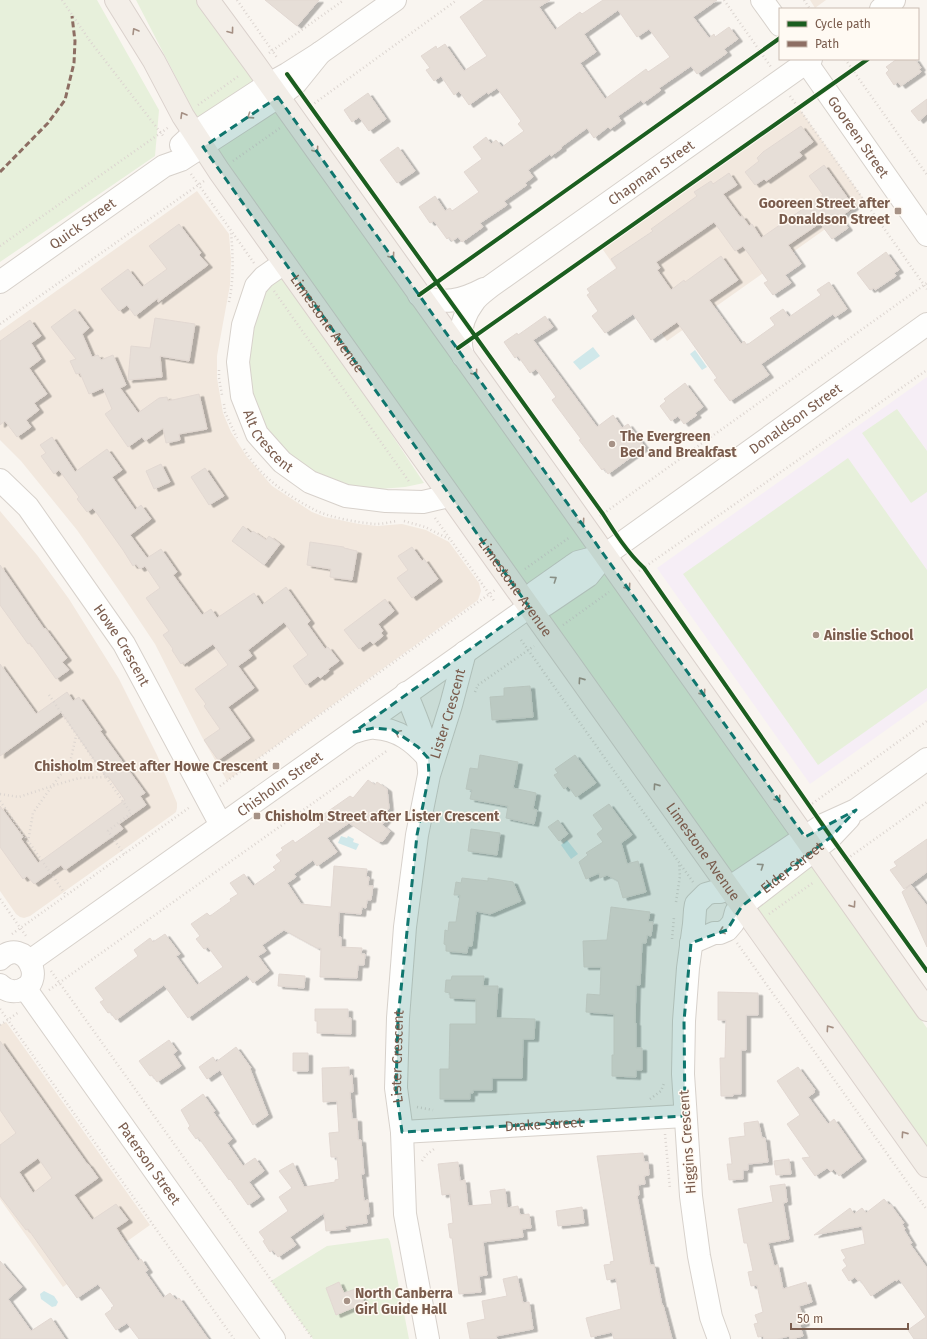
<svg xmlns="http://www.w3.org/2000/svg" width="927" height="1339" viewBox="0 0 927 1339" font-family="'Fira Sans',sans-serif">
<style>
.residential{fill:#f2e8de}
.education{fill:#f6eef6}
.green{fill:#e7f0db}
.water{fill:#d0e8ea}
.building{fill:#e6ded7;stroke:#e2d8d2;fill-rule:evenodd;filter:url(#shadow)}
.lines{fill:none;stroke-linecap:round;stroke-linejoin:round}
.minor-casing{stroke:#d7d1cb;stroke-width:24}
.major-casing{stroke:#dad1cc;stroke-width:24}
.path{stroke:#dcd5d0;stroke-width:2.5;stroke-dasharray:1 3;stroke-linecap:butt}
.minor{stroke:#fefefd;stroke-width:22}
.major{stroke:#f3eee8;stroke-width:22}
.quiet{stroke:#8d6e63;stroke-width:3;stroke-dasharray:6 3;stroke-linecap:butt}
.cycleway-casing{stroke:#fffaf3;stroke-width:6}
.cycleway{stroke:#1b5e20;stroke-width:4}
.oneway{stroke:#a48f83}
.oneway2{stroke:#a8958b}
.marked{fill:#0f766e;fill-opacity:0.2;stroke:#0f766e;stroke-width:3;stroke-dasharray:8 5;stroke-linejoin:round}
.poi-dot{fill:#a69286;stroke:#fffaf3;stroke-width:1.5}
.labels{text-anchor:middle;stroke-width:3;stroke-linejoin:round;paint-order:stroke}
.street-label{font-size:14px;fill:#7a5c4d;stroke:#fffaf3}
.poi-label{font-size:14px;font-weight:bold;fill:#7a5c4d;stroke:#fffaf3;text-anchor:start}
</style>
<defs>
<filter id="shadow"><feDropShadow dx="4.5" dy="2.5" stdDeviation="0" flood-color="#0004"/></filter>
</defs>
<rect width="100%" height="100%" fill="#f9f5f0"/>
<path class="residential" d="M810,0H826L815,8Z
M799,108L865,201L667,341L601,247Z
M197,191L229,234L231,260L230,285L217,356V378L223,413L231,432L247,457L272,486L312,512L325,517L359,524L377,526L402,524L426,530L449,542L479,583L481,591L478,600L227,781L202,737L155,644L123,596L77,530L21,461L0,440V331Z
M0,511L37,555L69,599L119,679L157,755L177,803V808L176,812L172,815L30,916L24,918L20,917L16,914L0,891Z
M6,1022L150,1225L63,1287L0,1199V1025Z"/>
<path class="education" d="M927,377V701L810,784L657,568Z"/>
<path class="green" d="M0,0H97L159,110L155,156L0,262Z
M136,0H198L927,1028V1153L235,179L195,114Z
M279,271L348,369L424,483L405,487L380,489L346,487L313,478L261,433L244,356L262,289Z
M897,409L927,451V492L911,503L862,433Z
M848,458L927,570V688L818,765L683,574Z
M388,1238L390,1241L409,1339H313L271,1281L327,1246Z"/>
<path class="water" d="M593,347L600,356L580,370L573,362Z
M695,350L707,367L702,370L690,354Z
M341,836L347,838L348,836L354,839L353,842L359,844L356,850L338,843Z
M567,840L578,854L571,859L561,845Z
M44,1291L54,1296L58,1302L56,1306L52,1307L41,1299L40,1294Z"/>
<path class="building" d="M265,0H319L297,26Z
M484,0H550L539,7L555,30L580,12L582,14L603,0H717L693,17L709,38L714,34L715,37L729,27L738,39L724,49L727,53L697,74L691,66L659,88L661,90L643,103L641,100L618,116L621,121L610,129L608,127L594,138L587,128L561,147L562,148L551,156L550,154L528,170L533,177L525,183L527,185L504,201L507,205L480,223L483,227L462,242L458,237L452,241L449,237L447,239L434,221L430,223L419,207L435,196L445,211L450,208L452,211L479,192L464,172L482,159L473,147L486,137L491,144L496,140L502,147L524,131L518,124L521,121L497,88L488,94L487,92L469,105L459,91L454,95L441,76L434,81L426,70L430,68L421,56L436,46L437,49L445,44L464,71L487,56L460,17ZM618,10L637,37L649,29L670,57L648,72L646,69L605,99L580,63L596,52L584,34Z
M897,59H915L921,68L919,69L921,72L901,86L898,82L894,85L886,73L889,70L886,67Z
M368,93L386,119L369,131L359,117L352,122L344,110Z
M927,99V114L919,121L911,111Z
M801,126L813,142L799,152L802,156L766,181L764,179L755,185L745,172L759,161L757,158L763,152Z
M398,147L415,171L397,183L380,160Z
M824,165L854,207L840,217L848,228L832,239L820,223L788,245L801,264L785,275L791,283L773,295L764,283L768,281L743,246L735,251L714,222L656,262L660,268L657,270L671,290L684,280L685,282L721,256L738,280L709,300L741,344L744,341L747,345L775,325L770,318L783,309L789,317L821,295L817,290L829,282L847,309L835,317L833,314L761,364L769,375L730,401L714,380L717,378L677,322L651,340L633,314L605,333L592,316L598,311L587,295L590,293L587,289L617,268L611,259L653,231L651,229L697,196L694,192L711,181L713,184L729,173L737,185L723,194L740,217L742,216L749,226L752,224L761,238L823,195L809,176Z
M179,224L201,253L199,255L208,265L158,302V298L135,316L127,305L119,311L101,289L128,269L142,287L167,269L149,246Z
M886,252L899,270L894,273L896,276L875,290L874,288L870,290L857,273Z
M75,309L89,328L82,334L92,357L98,355L101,360L113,355L126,385L120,388L138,413L159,398L167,397L168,401L199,394L207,429L179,434L180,440L166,443L163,428L145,441L142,437L128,447L105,414L112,409L103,388L89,394L80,373L76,374L70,361L76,359L51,327Z
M545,316L553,327L533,340L597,427L613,415L622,428L628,424L645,447L608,474L604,468L602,470L579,440L581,439L552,400L556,397L536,369L530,373L518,356L515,358L504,342L517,333L518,335Z
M155,318L195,324L189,361L160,356L162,377L128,380L131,346L150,348Z
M30,320L41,336L31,343L41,359L29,368L47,394L34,403L39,410L26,420L31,427L17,437L5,421L0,425V341Z
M685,383L703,407L695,413L697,415L684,424L678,416L671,421L660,406L666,401L664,399Z
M52,437L75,472L107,449L122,470L112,477L135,510L141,505L151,519L130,535L147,558L161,549L177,572L173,575L202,615L211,609L217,618L254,593L262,605L286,587L310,621L307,624L325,649L328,647L339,661L328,669L329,671L320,678L318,676L306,685L293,666L308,655L284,622L248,650L252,656L238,666L254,688L228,707L250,738L218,760L204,740L220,729L204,706L206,704L195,689L228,665L213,644L184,664L183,662L181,664L172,650L173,649L163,635L169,631L146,598L160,588L145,566L140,569L136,564L133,566L123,550L93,508L87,512L77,499L79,497L59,470L54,474L41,456L46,453L40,445Z
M161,464L170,482L154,489L146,471Z
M205,468L224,496L209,505L191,477Z
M243,526L251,533L253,531L266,540L269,536L280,544L264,565L232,541Z
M310,542L344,547V548L357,551L352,580L330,577L331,569L307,565Z
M412,547L422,561L424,559L438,579L412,598L397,578L408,570L398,556Z
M0,565L44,629L45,628L67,658L62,662L69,670L56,679L30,643L28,644L0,605Z
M385,599L394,611L378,624L383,631L381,633L383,636L373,644L370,641L359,649L344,630Z
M0,664L36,714L67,692L73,701L79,697L102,730L100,731L145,793L140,796L146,805L119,824L123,829L65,870L61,865L34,884L27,876L23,879L0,847V806L23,837L21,839L38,863L125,800L108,776L106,777L61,712L0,756Z
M530,686L533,717L492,720L490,697L504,696V688Z
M480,755L518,762L513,788L536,793L533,809L537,810L534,824L506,818L508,806L470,799L472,790L466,789L470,768L478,769Z
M575,755L596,783L576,797L568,786L564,789L554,775L558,773L555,769Z
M368,780L375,785L377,782L387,789L389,808L383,816L387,819L382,825L390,831L383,841L378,842L349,823L327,838L337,852L317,866L313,860L294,874L296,877L287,883L301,904L331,907L334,866L367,869L366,877H369L368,886H373L371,900H367L366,908L362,907L361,914L339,912L338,937H341V947L362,948L361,954H365L364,965H358L357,978L320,977L321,948H317L284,930L262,945L266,951L258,956L269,971L253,983L247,975L188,1018L164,985L116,1020L110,1012L108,1013L100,1002L104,1000L95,988L138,956L134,950L150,938L153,942L165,934L180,954L176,956L197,985L223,967L208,947L204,949L196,939L200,936L191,924L207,913L210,916L231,901L230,899L238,894L230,883L244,874L253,886L276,870L273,867L281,861L276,855L283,850L281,848L293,840L295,843L321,825L317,819L350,796L353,798Z
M609,804L632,835L621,843L627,864L638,861L646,892L623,898L618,881L607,875L600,878L599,873L586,879L579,862L588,855L586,853L603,842L597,834L603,829L593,815Z
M558,820L568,834L559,841L548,827Z
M471,829L500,833L497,855L468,851Z
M927,839V872L904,889L890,870L897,866L894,862Z
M462,878L488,881V878L513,882L521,901L490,914L476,911L472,946H468L467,953L446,951V945L444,944L445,930L448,931L449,922H456L460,895H454L456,882L461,883Z
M911,885L927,906V947L902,892Z
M611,907L650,912L648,922H653L651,936L647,935L646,943H642L640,985H636L635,1023H636V1048H642V1070H636V1077L612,1076V1055H614V1014L586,1012L587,994L600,995L601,967H584L583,941L607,940Z
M279,974L305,976L304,988L278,986Z
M452,976H484L483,986H498L496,1018L535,1019L534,1039H523L522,1078H492V1090H473V1093H470V1099H440V1069H449L450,1024H476V999L450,998V993L445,992L446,980H451Z
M718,992L758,993V1015H746V1050H741V1094H733V1096H721L720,1058H725L726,1020H718Z
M315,1009H348V1018H351V1034L317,1033V1021H315Z
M169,1040L177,1051L173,1054L181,1066L157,1082L152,1075L150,1076L139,1061Z
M0,1041L87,1164H88L98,1178L74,1195L92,1220L116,1204L128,1220L116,1228L123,1239L138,1261L141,1259L148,1270L145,1272L163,1298L170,1293L176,1300L179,1298L208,1339H139L127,1323L116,1330L105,1314L112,1309L111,1308L114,1306L98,1284L77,1298L28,1229L26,1230L0,1196V1145L16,1133L0,1110ZM38,1158L52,1178L33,1193L19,1172Z
M236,1047L251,1068L250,1069L268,1115L253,1125L220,1070L207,1079L199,1067L213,1057L216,1062Z
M293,1053H308V1071H293Z
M349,1067V1076L352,1075L353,1092H350L352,1119H357L358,1140H361L364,1174H361L364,1201L368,1200L369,1214L366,1215L367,1223L345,1226L346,1229L326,1231L324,1213L290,1237L296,1245L278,1257L273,1250L270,1252L263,1241L265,1240L259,1232L288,1211L279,1197L292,1188L279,1171L293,1163L304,1187L335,1182V1180L339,1179L337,1157H331L329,1133L339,1132L337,1101L323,1102L322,1068Z
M798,1067L815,1090L813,1091L815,1092L808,1097L828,1124L834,1119L862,1159L839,1176L834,1169L831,1172L827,1168L815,1176L802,1158L810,1157L787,1124L800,1115L777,1081Z
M203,1094L215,1111L213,1112L232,1139L227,1143L243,1166L255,1158L264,1171L249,1182L260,1197L248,1205L230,1179L229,1180L198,1137L196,1139L188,1128L190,1126L181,1110Z
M758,1121L762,1138H765L768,1162L748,1164V1170H743V1179L729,1180L727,1164H732L729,1138L745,1136L744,1123Z
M643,1153L644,1162H648L649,1175L644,1176L645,1184L638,1185L639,1195L637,1196L650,1265H654L662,1305H663L672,1339H614L612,1332L591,1337L586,1318L621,1309L616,1278L607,1280L604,1265L611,1264L610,1262L614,1261L597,1156Z
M789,1159L791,1174L776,1175L774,1161Z
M458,1162L460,1181L465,1180L468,1206L492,1204L490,1191L505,1189L507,1208L518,1206L520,1215L529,1214L531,1228L522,1229L523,1237L483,1242L487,1275L479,1276L481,1292L459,1294L452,1238H450L448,1224L453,1223L450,1194L442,1195L438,1164Z
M785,1184L787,1202L783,1203L789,1239L768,1243L774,1266L778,1265L783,1289L806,1282L812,1302L799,1306L805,1323L800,1325L803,1336L792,1339H790L789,1336L777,1339H764L763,1336L758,1337L754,1324L758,1323L755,1315L763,1312L757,1285L751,1286L748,1272L753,1271L747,1243H744L738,1209L773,1202L770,1186Z
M884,1199L889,1205L890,1204L904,1223L902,1224L905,1229L904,1230L912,1243L910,1244L927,1268V1339H914L908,1330L926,1317L899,1279L896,1281L895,1280L871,1296L860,1280L858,1281L855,1277L849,1281L842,1270L847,1266L843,1260L846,1258L841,1250L865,1244L862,1226L814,1235L850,1208L854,1214L862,1208L866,1213Z
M582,1207L584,1223L558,1226L556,1211Z
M0,1261L22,1287L8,1299L31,1331L51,1318L65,1339H0Z
M517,1276L523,1303L529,1302L533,1329L496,1336L497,1339H470L467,1323L485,1319L482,1301L507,1296L503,1279Z
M339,1282L344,1293L358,1288L364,1303L336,1315L326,1288Z"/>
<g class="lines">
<g class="minor-casing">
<g id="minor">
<path d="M762,0L780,25"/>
<path d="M881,9L894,0"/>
<path id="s1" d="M804,59L927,235"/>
<path d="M181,145L194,133L269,84L287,74L320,53L395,0"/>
<path id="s2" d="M284,263L264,277L256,286L243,325L238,362L242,396L257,434L282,462L310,482L346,496L386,501L423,502L449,496"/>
<path id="s3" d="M0,282L164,166L181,160L278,97L295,84L320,53"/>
<path d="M419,295C443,306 463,300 484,289"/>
<path id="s4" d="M463,356C458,337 461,319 473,303C477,296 485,291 491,286L811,59"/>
<path id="s5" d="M0,480L28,507L124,644L221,825"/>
<path d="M529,607L535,592L572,566L578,562L605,555"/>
<path d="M406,693C417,719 427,742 429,770"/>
<path d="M354,732C361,730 369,727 375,728C398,729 414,742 428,758"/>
<path id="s6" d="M691,943L714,933H720L727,930L733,923L736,912L742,906L831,837L849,818"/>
<path d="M0,959C25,934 50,986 17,991C10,992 5,990 0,985"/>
<path id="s7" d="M30,961L529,607L545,605L588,576L605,555L927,324"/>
<path id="s8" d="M25,988L274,1339"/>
<path id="s9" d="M402,1132L685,1116"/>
<path id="s10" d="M428,1339L405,1214L402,1132L396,1088L398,1018L405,927L417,835L429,775L451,705L465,652"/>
<path d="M719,1339L711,1317L699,1256L691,1196L683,1074L684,1021L688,968L694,924L695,910L696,904L706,894L713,892H720L729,888L823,825L856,810L927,759"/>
</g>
</g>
<g class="major-casing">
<g id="major">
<path id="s11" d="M116,0L154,61L183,116L219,171L927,1166"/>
<path d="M208,0L255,64L559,490L927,1010"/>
</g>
</g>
<path class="path" d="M62,0L90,41L164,137
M237,0L278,59
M724,0L771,67
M804,0L810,9
M269,53L344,0
M845,59L927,175
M790,96L927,289
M198,105L240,75
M308,108L457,0
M233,161L280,128
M191,174L254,263
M0,246L169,127
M274,291L410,483
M229,302C234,278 233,256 231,232
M0,324L204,181
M219,370V378L222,395
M224,404L225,412L237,438
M244,449C259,475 286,495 313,509C327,517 359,523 376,524C383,524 390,522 397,521
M600,516L927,283
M435,518L495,602
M404,521L425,527L449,539
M525,569L570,537
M639,571L927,370
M563,625L609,592
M521,640L693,882
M478,685L534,646
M475,692L478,685
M49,695L131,813L108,831L124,854
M220,786L495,590
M0,794L19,797L52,786L70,763L76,736
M0,801L66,895
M809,806L927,721
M28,842L33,813L52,786L79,778L105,777
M844,861L927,802
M0,899L26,936
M676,902L680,876L679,863
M769,914L814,882
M12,934L190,807
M672,939L674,917
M737,943L927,1210
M51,971L313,1339
M49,990L388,750
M0,1009L234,1339
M0,1025L19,1012
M650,1099L661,1091L664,1083
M417,1107L433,1110
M665,1134L670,1189
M422,1161L426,1155L434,1149"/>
<use href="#minor" class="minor"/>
<use href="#major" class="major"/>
<path class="quiet" d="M0,172L48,123L65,100L74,63L75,41L72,16"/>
<g class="cycleway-casing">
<path id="cycleway" d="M287,74L603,514C615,533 627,552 644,568L831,837L927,971
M419,295L780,38
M458,348L868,59"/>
</g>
<use href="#cycleway" class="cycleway"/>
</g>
<defs><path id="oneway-chevron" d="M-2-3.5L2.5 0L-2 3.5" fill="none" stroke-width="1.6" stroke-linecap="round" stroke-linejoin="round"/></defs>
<g class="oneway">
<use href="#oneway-chevron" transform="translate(135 31) rotate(-121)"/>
<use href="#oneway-chevron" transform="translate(231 31) rotate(53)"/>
<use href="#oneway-chevron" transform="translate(183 115) rotate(-120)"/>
<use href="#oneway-chevron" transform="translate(316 150) rotate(54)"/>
<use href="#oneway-chevron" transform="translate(392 256) rotate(54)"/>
<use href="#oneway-chevron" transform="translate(475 373) rotate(54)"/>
<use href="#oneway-chevron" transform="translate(582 522) rotate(55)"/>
<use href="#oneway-chevron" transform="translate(628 587) rotate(55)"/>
<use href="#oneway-chevron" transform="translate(581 680) rotate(-125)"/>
<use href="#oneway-chevron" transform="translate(703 693) rotate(55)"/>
<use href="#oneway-chevron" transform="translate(656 786) rotate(-125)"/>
<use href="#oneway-chevron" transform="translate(778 799) rotate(55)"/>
<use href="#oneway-chevron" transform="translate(853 905) rotate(55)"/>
<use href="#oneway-chevron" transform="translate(829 1028) rotate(-125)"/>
<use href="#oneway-chevron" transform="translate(904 1134) rotate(-125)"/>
</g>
<g class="oneway2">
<use href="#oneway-chevron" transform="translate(250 116) rotate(147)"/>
<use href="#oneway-chevron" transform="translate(554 579) rotate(-34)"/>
<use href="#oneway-chevron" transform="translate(398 733) rotate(-153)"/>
<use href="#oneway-chevron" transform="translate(761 866) rotate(-34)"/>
<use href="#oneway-chevron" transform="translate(722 931) rotate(160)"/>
</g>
<path class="marked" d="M278,97L805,837L856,810L831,837L742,906L727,930L691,943L684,1021L685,1116L402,1132L396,1088L398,1018L417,835L429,775L428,758L418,747L393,730L374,728L354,732L529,607L203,147Z"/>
<g class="poi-dot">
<rect x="894" y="207" width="8" height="8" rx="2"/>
<circle cx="612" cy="444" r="4"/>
<circle cx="816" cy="635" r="4"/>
<rect x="272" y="762" width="8" height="8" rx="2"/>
<rect x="253" y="812" width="8" height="8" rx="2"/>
<circle cx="347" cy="1301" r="4"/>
</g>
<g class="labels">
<g class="street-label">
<text dy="5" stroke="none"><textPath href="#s1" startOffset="95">Gooreen Street</textPath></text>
<text dy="5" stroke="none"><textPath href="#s4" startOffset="277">Chapman Street</textPath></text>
<text dy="5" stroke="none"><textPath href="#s3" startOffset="101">Quick Street</textPath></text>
<text dy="5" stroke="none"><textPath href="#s11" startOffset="387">Limestone Avenue</textPath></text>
<text dy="5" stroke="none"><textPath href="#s7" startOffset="941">Donaldson Street</textPath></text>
<text dy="5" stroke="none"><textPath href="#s2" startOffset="202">Alt Crescent</textPath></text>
<text dy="5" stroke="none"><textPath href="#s11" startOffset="711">Limestone Avenue</textPath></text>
<text dy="5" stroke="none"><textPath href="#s5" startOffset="206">Howe Crescent</textPath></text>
<text dy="5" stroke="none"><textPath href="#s10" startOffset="633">Lister Crescent</textPath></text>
<text dy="5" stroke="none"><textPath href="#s7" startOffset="306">Chisholm Street</textPath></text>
<text dy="5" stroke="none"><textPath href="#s11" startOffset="1035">Limestone Avenue</textPath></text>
<text dy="5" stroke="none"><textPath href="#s6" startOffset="131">Elder Street</textPath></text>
<text dy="5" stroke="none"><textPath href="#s10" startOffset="285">Lister Crescent</textPath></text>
<text dy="5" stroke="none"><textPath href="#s9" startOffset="142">Drake Street</textPath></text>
<text transform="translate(687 1142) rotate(-94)" y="5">Higgins Crescent</text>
<text dy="5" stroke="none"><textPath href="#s8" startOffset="215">Paterson Street</textPath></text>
</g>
<g class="poi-label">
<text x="890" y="208" text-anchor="end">Gooreen Street after<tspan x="890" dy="16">Donaldson Street</tspan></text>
<text x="620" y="441">The Evergreen<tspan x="620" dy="16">Bed and Breakfast</tspan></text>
<text x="824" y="640">Ainslie School</text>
<text x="268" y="771" text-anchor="end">Chisholm Street after Howe Crescent</text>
<text x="265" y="821">Chisholm Street after Lister Crescent</text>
<text x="355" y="1298">North Canberra<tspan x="355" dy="16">Girl Guide Hall</tspan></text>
</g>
</g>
<rect x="779" y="8" width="140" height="52" fill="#fffaf3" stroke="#cabbb1"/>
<rect x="787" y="21" width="20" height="6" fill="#1b5e20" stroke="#cabbb1"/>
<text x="815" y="28" font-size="12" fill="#7a5c4d">Cycle path</text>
<rect x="787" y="41" width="20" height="6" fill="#8d6e63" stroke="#cabbb1"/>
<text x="815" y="48" font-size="12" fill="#7a5c4d">Path</text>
<path d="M791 1323v6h117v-6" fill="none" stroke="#7a5c4d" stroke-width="2"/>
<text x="797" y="1323" font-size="12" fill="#7a5c4d" stroke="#fffaf3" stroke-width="3" paint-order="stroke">50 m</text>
</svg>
